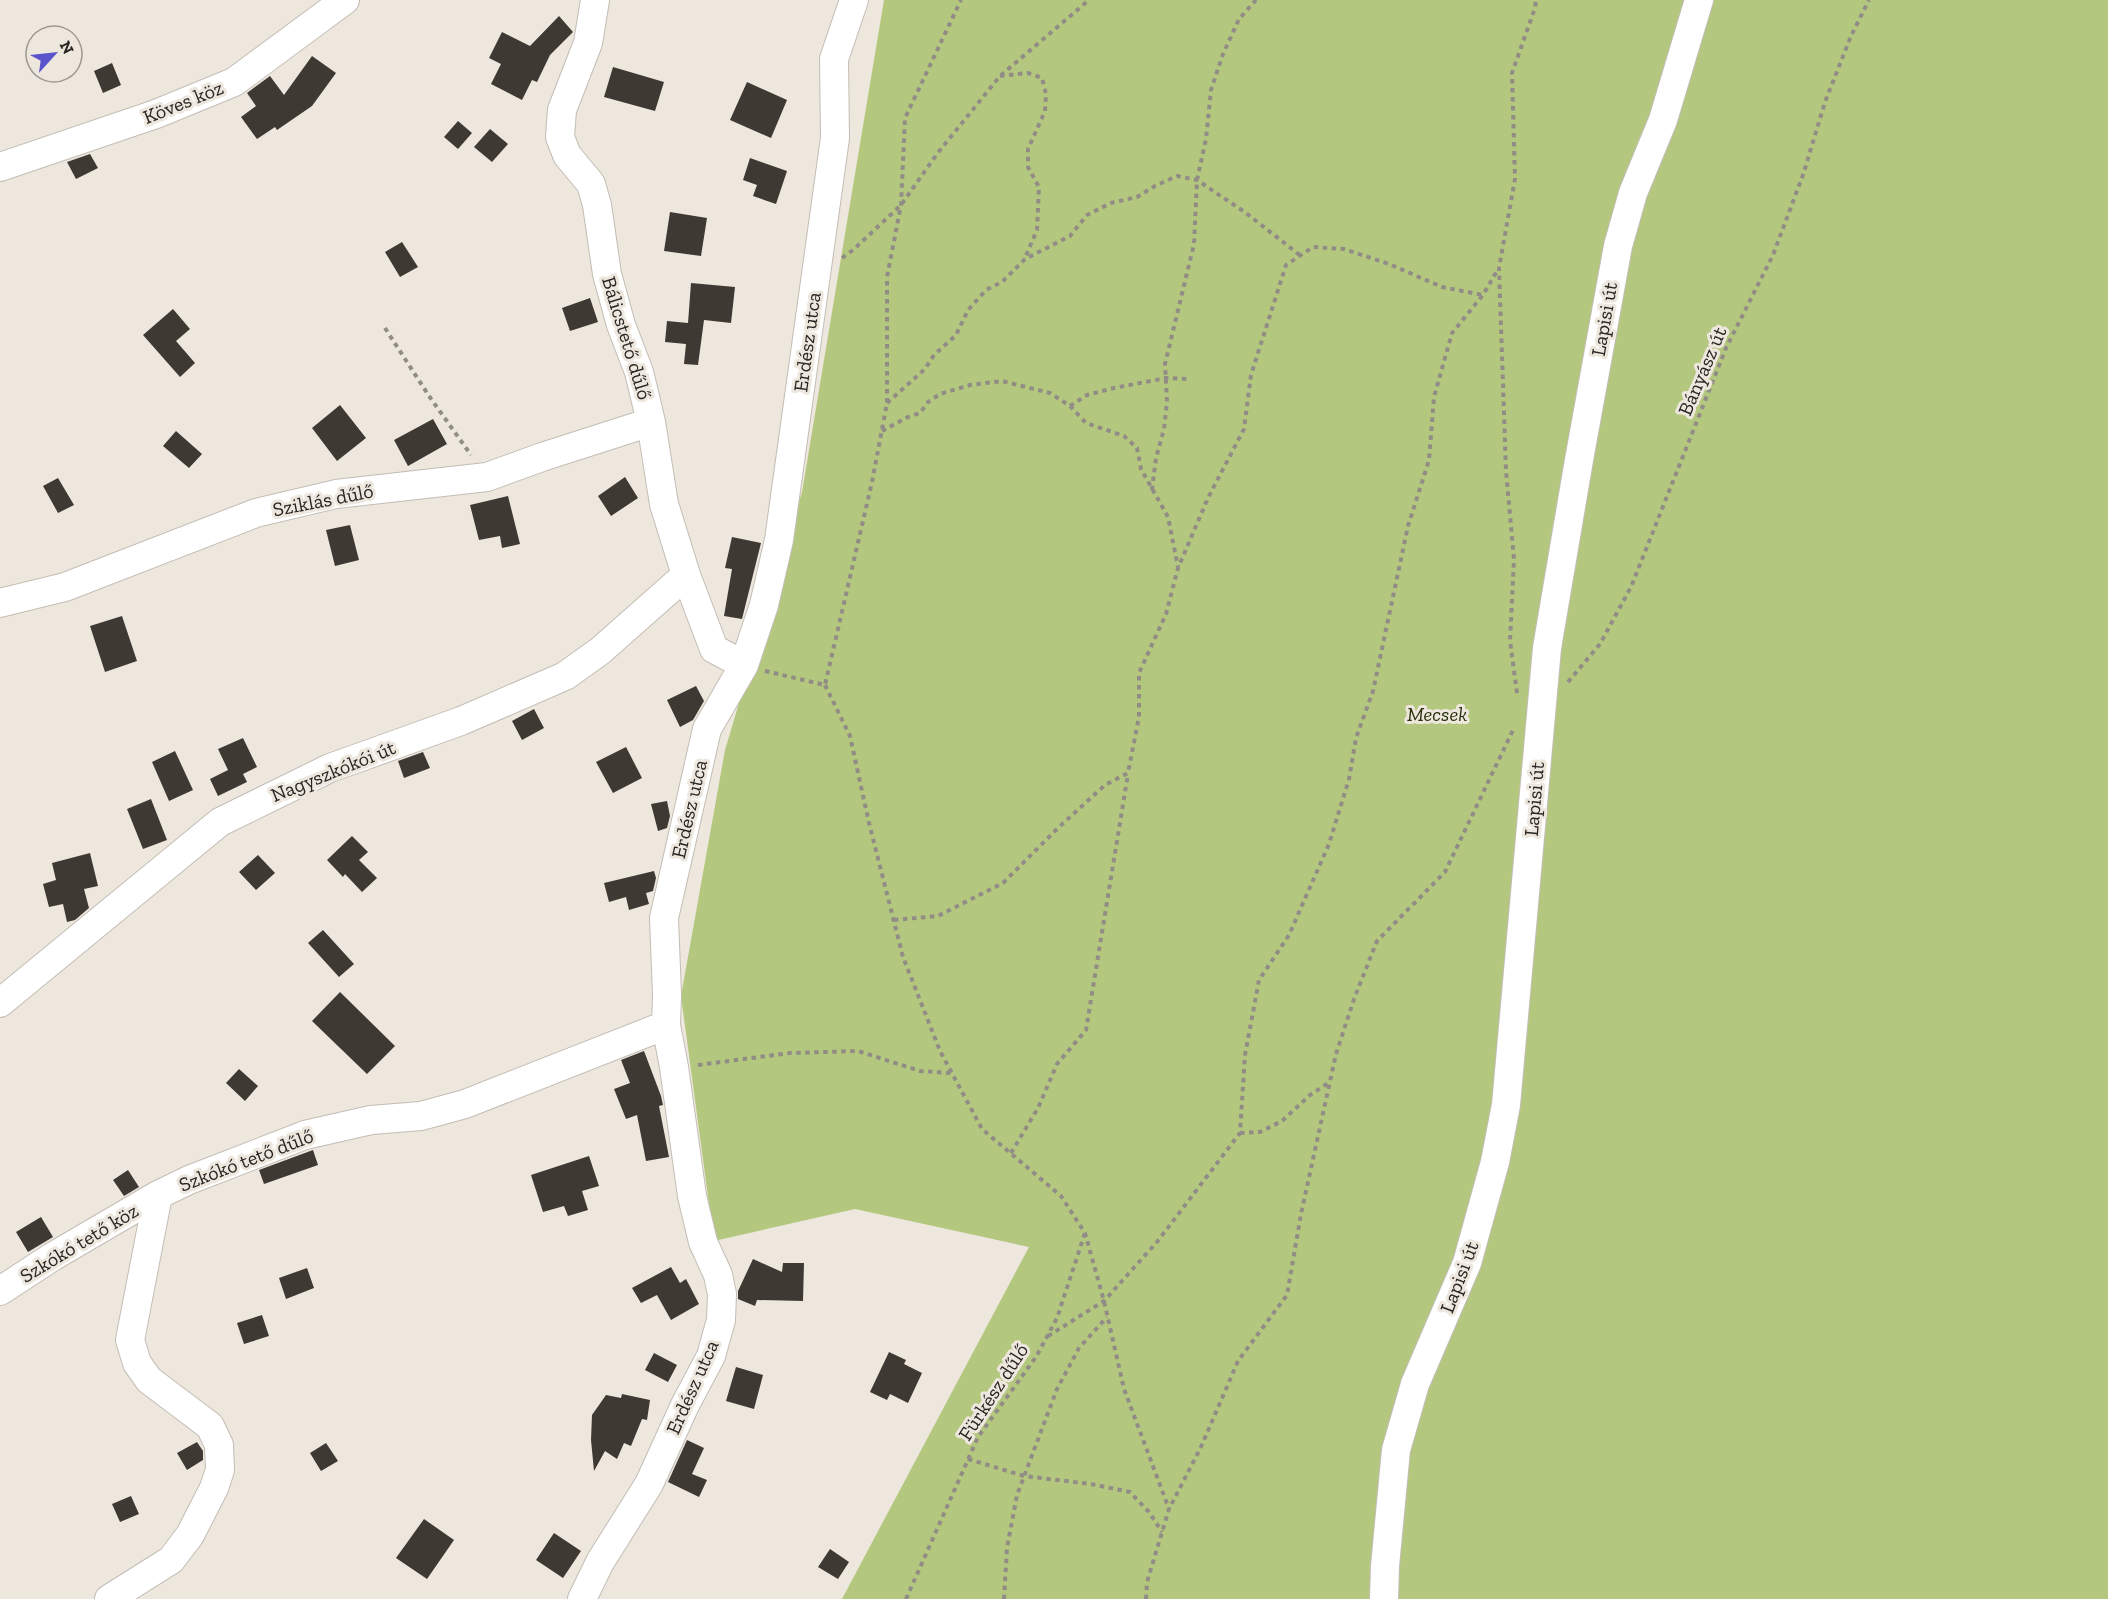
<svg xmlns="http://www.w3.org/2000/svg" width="2108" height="1599" viewBox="0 0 2108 1599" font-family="'Zilla Slab',serif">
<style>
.green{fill:#b4c77e}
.building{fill:#3e3932}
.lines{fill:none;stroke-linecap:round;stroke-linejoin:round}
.minor-casing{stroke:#c3bdb5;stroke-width:30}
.path{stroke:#918d86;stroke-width:4;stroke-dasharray:4.5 4.5;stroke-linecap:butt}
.minor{stroke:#fff;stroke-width:28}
.labels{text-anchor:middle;stroke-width:6;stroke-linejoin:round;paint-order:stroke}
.street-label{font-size:20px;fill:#282522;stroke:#ede7de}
.park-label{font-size:20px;font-style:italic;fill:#272f0b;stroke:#ede7de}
</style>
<rect width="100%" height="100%" fill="#ede7de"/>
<path class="green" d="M884,0H2108V1599H842L1029,1247L855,1209L714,1241L681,996L725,750L802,492Z"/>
<path class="building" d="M559,16L573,32L550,55L537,82L532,80L522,100L491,84L501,64L489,58L502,32L530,46Z
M312,56L336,73L312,106L277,130L275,127L257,139L241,117L256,106L247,93L270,76L284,95Z
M112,63L121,85L103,93L94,71Z
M613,67L664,82L655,111L604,97Z
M747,82L787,100L771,138L730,120Z
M458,121L472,133L458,149L444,137Z
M490,129L508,144L492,162L474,147Z
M90,154L98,168L76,179L67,162Z
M750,158L787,171L776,204L753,196L757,185L743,180Z
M670,212L707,218L701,256L664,251Z
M402,242L418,267L400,277L385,252Z
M691,283L735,287L731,323L704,320L698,365L684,364L686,344L665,342L667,321L688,323Z
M590,298L598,322L570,331L562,308Z
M173,309L190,329L176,341L195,363L180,377L143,335Z
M340,405L366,438L337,461L312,428Z
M433,419L447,444L408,466L394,440Z
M176,431L202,454L189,468L163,446Z
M625,477L638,498L611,516L598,496Z
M58,478L74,505L58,513L43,486Z
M508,496L520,544L502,548L500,536L479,540L470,505Z
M350,525L359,560L335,566L326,530Z
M732,537L761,543L742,619L724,616L732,569L725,568Z
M122,616L137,661L105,672L90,626Z
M696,686L704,701L693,720L680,727L667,700Z
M534,709L544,728L522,740L512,721Z
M243,738L257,767L243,774L247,782L218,796L210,779L228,770L218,749Z
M626,747L642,778L613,793L596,762Z
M175,751L193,790L169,801L152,762Z
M423,752L430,768L404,778L398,761Z
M151,799L167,840L143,849L127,809Z
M667,801L670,816L667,828L658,831L651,804Z
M352,836L368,852L359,860L377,878L362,892L345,874L343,877L327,860Z
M90,853L98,886L84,889L89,908L75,920L67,922L63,904L49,907L43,884L56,880L52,863Z
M258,855L275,873L256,890L239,872Z
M654,871L656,878L653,891L646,893L649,904L629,910L626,897L609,902L604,883Z
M323,930L354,964L339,977L308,943Z
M340,992L395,1046L367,1074L312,1021Z
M644,1051L661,1096L663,1105L659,1106L669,1157L646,1161L637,1115L626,1119L614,1089L630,1083L621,1060Z
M239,1069L258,1086L245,1101L226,1083Z
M313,1150L318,1165L264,1184L259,1170Z
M589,1156L599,1186L582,1191L588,1210L568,1216L564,1206L543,1212L531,1175Z
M128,1170L139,1187L124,1196L113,1180Z
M41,1217L53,1237L28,1252L16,1232Z
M753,1259L782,1272L783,1263H804L803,1301L757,1300L755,1306L738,1299V1291Z
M671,1267L680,1283L686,1279L699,1304L671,1320L657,1295L641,1303L632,1288Z
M307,1268L314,1288L286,1299L279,1278Z
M262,1315L269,1336L244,1344L237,1323Z
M889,1352L906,1360L904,1364L922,1373L908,1403L890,1394L887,1400L870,1392Z
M654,1353L677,1365L668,1382L645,1370Z
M736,1367L763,1375L754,1409L726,1401Z
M622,1394L650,1400L647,1420L642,1419L631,1446L624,1443L617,1459L605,1451L594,1471L591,1440L592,1415L606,1395L621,1398Z
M687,1440L704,1448L692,1474L707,1480L699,1497L668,1482Z
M197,1442L203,1451V1460L187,1470L177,1453Z
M326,1443L338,1461L321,1471L310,1453Z
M131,1496L139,1514L120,1522L112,1504Z
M424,1519L454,1540L427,1579L396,1558Z
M554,1533L581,1551L563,1578L536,1560Z
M830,1549L849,1562L838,1579L818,1567Z"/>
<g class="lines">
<g class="minor-casing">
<path id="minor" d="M595,0L588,43L562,110L560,137L567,155L591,184L597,205L607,274L621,325L639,372L651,422L664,504L686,575L714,649L744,665
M0,167L156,114L234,82L345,0
M0,603L65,587L256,513L336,494L487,477L542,457L651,422
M0,1003L220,822L330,768L461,721L565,676L600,651L686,575
M0,1291L52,1257L158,1195
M109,1599L171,1560L190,1535L214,1488L220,1470L219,1445L210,1426L149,1380L137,1363L130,1340L158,1195L189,1180L305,1135L371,1120L421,1116L465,1104L666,1025
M582,1599L600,1562L649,1484L685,1405L711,1356L721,1320L722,1294L718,1275L703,1242L692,1196L674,1067L666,1025L667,995L664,918L707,729L744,665L764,605L779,540L835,138L834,59L854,0
M1384,1599L1385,1566L1396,1450L1415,1384L1467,1263L1495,1162L1506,1105L1547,648L1579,460L1618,246L1633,193L1663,120L1699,0"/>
</g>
<path class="path" d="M1000,76L1028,73L1042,78L1046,94L1045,111L1028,149V167L1039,187L1037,230L1025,258
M842,258L853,250L901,205L937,154L1000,76L1089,0
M385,328L429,396L471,455
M887,403L925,369L934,355L956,335L968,310L986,290L1002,282L1025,259L1070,236L1087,215L1111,203L1137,197L1155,186L1177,176L1197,180L1246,213L1301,256
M1070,406L1087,395L1114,388L1166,378L1189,379
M882,431L908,417L920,413L928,402L940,394L970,385L1002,381L1050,393L1070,406L1086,423L1124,436L1137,448L1141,469L1168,517L1178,567
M1152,490L1156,458L1164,429L1167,402L1165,364L1194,244L1197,180L1206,139L1211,90L1223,54L1239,19L1256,0
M765,671L825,685L872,482L887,403V277L901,205L905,118L961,0
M1568,682L1600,644L1631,587L1726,348L1773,255L1803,175L1825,102L1851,36L1869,0
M825,685L850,736L869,823L903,957L940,1051L982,1129L1061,1196L1085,1233L1104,1301L1124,1389L1169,1509
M1517,693L1510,641L1514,559L1506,471L1499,268L1515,179L1512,73L1535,8L1536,0
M894,920L938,916L1003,883L1058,828L1105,785L1128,773L1139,717V673L1166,614L1178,568L1208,498L1244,429L1251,375L1286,265L1313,247L1344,249L1389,264L1442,287L1483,295
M698,1065L790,1053L858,1051L920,1071L951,1073
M1240,1133L1260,1132L1282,1121L1310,1095L1330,1082
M1011,1153L1038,1108L1057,1064L1086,1030L1128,774
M1048,1336L1104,1301L1157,1242L1240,1133L1245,1055L1259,980L1289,935L1329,844L1349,779L1356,738L1373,691L1408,526L1429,460L1434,397L1452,333L1483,295L1498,269
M968,1459L1024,1476L1091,1484L1130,1492L1149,1512L1162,1532
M906,1599L978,1437L1036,1357L1057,1318L1085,1233
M1004,1599L1007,1548L1017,1495L1057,1389L1079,1348L1107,1317
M1146,1599L1147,1582L1169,1509L1201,1447L1238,1361L1287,1295L1301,1214L1336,1054L1354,999L1377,941L1445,872L1514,728"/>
<use href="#minor" class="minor"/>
</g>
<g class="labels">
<g class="street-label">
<text transform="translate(183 102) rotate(-22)" y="7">Köves köz</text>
<text transform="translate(1604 319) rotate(-80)" y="7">Lapisi út</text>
<text transform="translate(627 338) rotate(73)" y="7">Bálicstető dűlő</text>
<text transform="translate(807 342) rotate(-82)" y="7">Erdész utca</text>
<text transform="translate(1702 371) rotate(-67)" y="7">Bányász út</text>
<text transform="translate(323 500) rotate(-11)" y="7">Sziklás dűlő</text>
<text transform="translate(333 771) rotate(-22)" y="7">Nagyszkókói út</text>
<text transform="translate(1534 799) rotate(-85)" y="7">Lapisi út</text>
<text transform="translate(689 809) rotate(-77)" y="7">Erdész utca</text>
<text transform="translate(246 1160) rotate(-21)" y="7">Szkókó tető dűlő</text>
<text transform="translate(79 1243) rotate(-31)" y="7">Szkókó tető köz</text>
<text transform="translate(1459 1277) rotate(-69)" y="7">Lapisi út</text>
<text transform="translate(692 1387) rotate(-66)" y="7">Erdész utca</text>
<text transform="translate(993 1392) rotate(-57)" y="7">Fürkész dűlő</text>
</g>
<g class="park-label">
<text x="1437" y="721">Mecsek</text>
</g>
</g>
<g transform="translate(54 54) rotate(63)"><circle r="28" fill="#ede7de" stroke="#9e9993" stroke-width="1.5"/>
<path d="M0-4.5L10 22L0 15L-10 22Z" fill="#5a54cc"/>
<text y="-9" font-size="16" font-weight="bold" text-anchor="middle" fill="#282522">N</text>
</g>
</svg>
